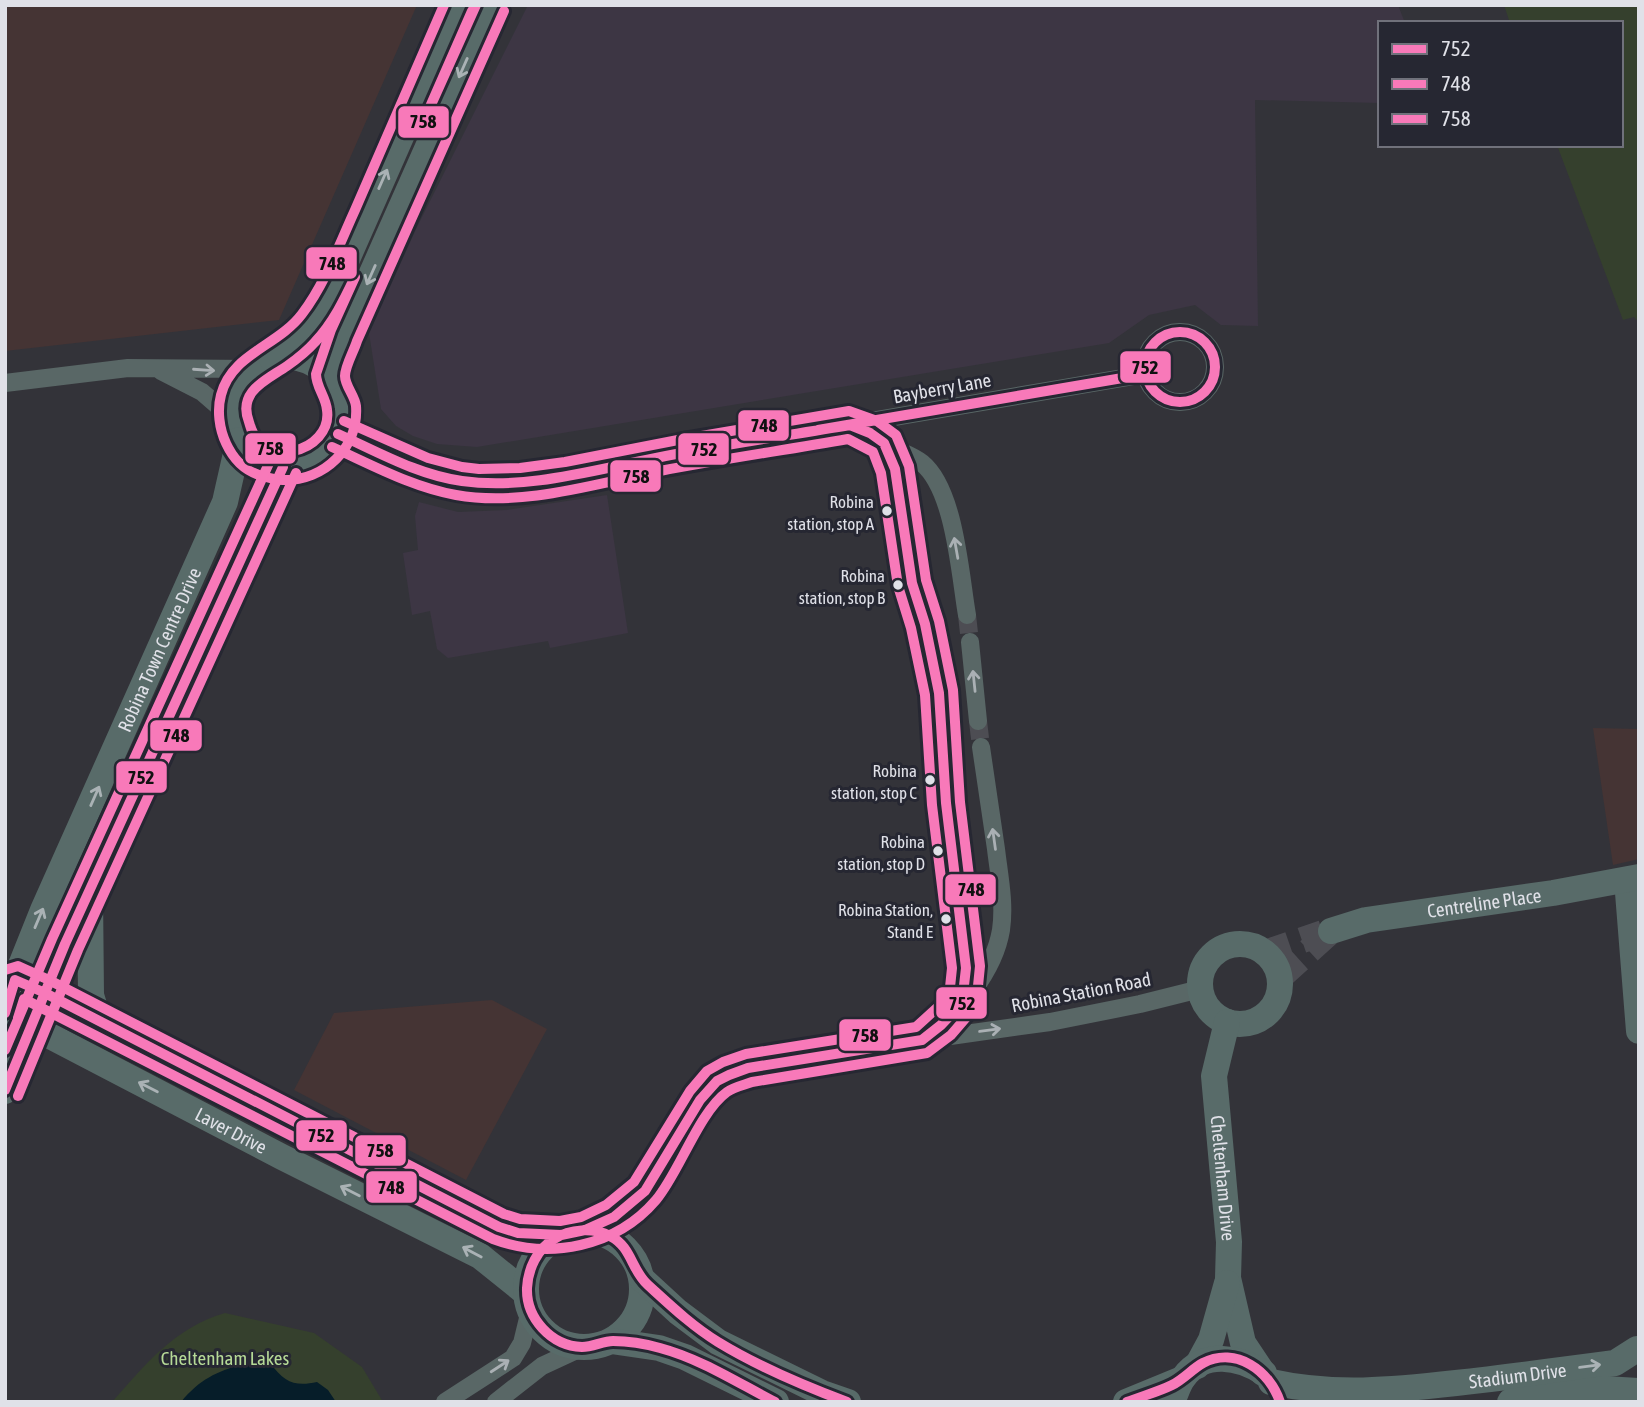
<svg xmlns="http://www.w3.org/2000/svg" width="1644" height="1407" viewBox="0 0 1644 1407" font-family="'Asap Condensed',sans-serif">
<style>
.education{fill:#453434}
.medical{fill:#3d3644}
.green{fill:#35402d}
.water{fill:#061d29}
.lines{fill:none;stroke-linecap:round;stroke-linejoin:round}
.street-tunnel{stroke:#4d4d53;stroke-width:18;stroke-dasharray:18 9;stroke-linecap:butt}
.secondary-tunnel{stroke:#4d4d53;stroke-width:26;stroke-dasharray:26 13;stroke-linecap:butt}
.street{stroke:#596766;stroke-width:18}
.secondary{stroke:#586b69;stroke-width:26}
.bus-1-casing{stroke:#262732;stroke-width:16}
.bus-2-casing{stroke:#262732;stroke-width:16}
.bus-3-casing{stroke:#262732;stroke-width:16}
.bus-1{stroke:#f879b9;stroke-width:10}
.bus-2{stroke:#f879b9;stroke-width:10}
.bus-3{stroke:#f879b9;stroke-width:10}
.oneway{stroke:#aab2b5}
.oneway2{stroke:#aab0b4}
.bus-dot{fill:#e0e1e8;stroke:#262732;stroke-width:2.5}
.labels{text-anchor:middle;stroke-width:6;stroke-linejoin:round;paint-order:stroke}
.bus-label{font-size:17px;fill:#e0e1e8;stroke:#262732;text-anchor:end}
.street-label{font-size:19px;fill:#e0e1e8;stroke:#262732}
.park-label{font-size:19px;fill:#b6da97;stroke:#262732}
.line-badge{stroke:#262732;stroke-width:2.5}
.pale-badge-label{font-size:19px;text-anchor:middle;font-weight:bold;fill:#111}
</style>
<rect width="100%" height="100%" fill="#333339"/>
<path class="education" d="M5,5H417L279,320L5,351Z
M1593,728L1639,729V859L1613,865Z
M492,1000L547,1029L466,1180L294,1090L334,1013Z"/>
<path class="medical" d="M528,5H1398L1405,23H1380V103L1255,100L1258,326L1221,325L1195,305L1149,315L1109,343L477,447L437,444L413,436L396,426L381,409L369,333L416,229Z
M607,495L628,633L550,648L548,641L448,658L437,649L430,611L412,615L403,553L418,550L415,516L419,502L458,512L507,510Z"/>
<path class="green" d="M1504,5H1639V322L1634,317L1623,320L1557,145H1621V23H1510Z
M225,1313L314,1333L362,1367L383,1402H112C146,1364 174,1328 225,1313Z"/>
<path class="water" d="M243,1364H271C284,1382 295,1387 317,1382L328,1390L336,1402H181C200,1379 216,1372 243,1364Z"/>
<g class="lines">
<path class="street-tunnel" d="M967,615L970,642
M925,624L931,650
M978,721L981,747"/>
<path class="secondary-tunnel" d="M1265,953L1323,933
M1280,977L1331,931"/>
<path class="street" d="M1145 367a35 35 0 1 1 70 0a35 35 0 1 1-70 0Z
M161,371L202,392L233,419
M5,383L128,368L253,369
M852,426C865,429 873,436 884,443C896,451 911,454 922,463C955,490 960,575 967,615
M338,434L413,467L446,478L477,483H505L584,472L690,452L1146,374
M884,443L895,469L912,583L925,624
M970,642L978,721
M931,650L939,693L940,727
M941,753L966,968L963,999
M925,1038C959,1013 994,972 1001,930C1005,903 999,875 996,849C991,815 986,781 981,747
M585,1230C607,1220 627,1211 643,1193C669,1164 688,1101 718,1081C727,1075 738,1072 748,1068L922,1040L1050,1022L1140,1004L1200,989
M445,1402L513,1358L522,1343L530,1310
M496,1402L542,1366L583,1347"/>
<g class="secondary">
<circle cx="287" cy="412" r="55"/>
<path d="M272,359L312,324L341,273L459,5"/>
<path d="M330,377L344,336L491,5"/>
<path d="M1627,880L1639,1031"/>
<path d="M90,894L91,995L99,1022"/>
<path id="s1" d="M1331,931L1366,920L1553,893L1639,877"/>
<circle cx="1240" cy="984" r="40"/>
<path d="M30,986L499,1227L518,1233L561,1235"/>
<path id="s2" d="M5,1014L15,980L43,910L225,502L239,440"/>
<path id="s3" d="M13,1019L52,1037L282,1157L480,1256L526,1293"/>
<path id="s4" d="M1227,1022L1214,1076L1229,1242L1228,1278L1243,1343L1263,1373"/>
<path d="M5,1091C41,991 87,897 132,800C183,690 234,579 283,467"/>
<circle cx="584" cy="1289" r="58"/>
<path d="M642,1279L678,1312L718,1342L822,1393L848,1402"/>
<path d="M611,1341L659,1348L685,1357L776,1402"/>
<path d="M1197,1366L1211,1340L1227,1283"/>
<path id="s5" d="M1271,1382C1333,1396 1394,1390 1456,1383C1509,1377 1562,1370 1615,1363L1637,1349"/>
<path d="M1126,1402L1182,1379"/>
<path d="M1172,1402C1176,1394 1178,1384 1184,1377C1204,1350 1240,1357 1264,1373"/>
<path d="M1510,1402L1605,1389L1638,1391"/>
</g>
<g class="bus-1-casing">
<path id="bus-1" d="M1145 367a35 35 0 1 1 70 0a35 35 0 1 1-70 0Z
M818,430L1146,374
M5,1013L15,980L43,992L499,1227L518,1233L561,1235L585,1230L614,1217L645,1191L700,1100L717,1081L729,1075L748,1068L922,1040L941,1025L962,1003L966,968L946,803L939,693L925,624L912,583L895,469L884,443L870,433L850,425C785,436 720,445 656,458C593,470 527,490 462,481C418,475 378,452 338,434
M5,1090L65,944L283,467
M775,1402C738,1383 701,1359 660,1348C646,1344 629,1341 613,1341C603,1341 593,1347 582,1347C551,1346 526,1318 527,1288C528,1269 537,1249 554,1239C570,1229 593,1227 610,1236C632,1247 631,1270 648,1285C670,1305 692,1326 718,1342C754,1364 807,1387 847,1402
M1127,1402C1142,1396 1158,1392 1172,1385C1184,1379 1192,1369 1203,1363C1236,1346 1270,1371 1280,1402"/>
</g>
<g class="bus-2-casing">
<path id="bus-2" d="M444,5C414,73 385,142 355,210C339,245 325,284 302,314C278,346 231,354 221,395C213,425 229,468 263,476C269,478 277,480 283,480C324,481 359,448 356,406C355,396 345,386 345,376C345,366 354,351 357,341L504,11
M18,1018L24,999L493,1239C549,1260 616,1247 656,1200C679,1173 699,1112 727,1092C734,1087 744,1085 752,1082L927,1053L951,1035L976,1006L980,966L960,802L953,690L939,621L926,580L909,466L896,435L877,421L849,411L678,440L565,462L520,468L479,469L462,467L428,458L344,421
M18,1096L78,950L296,473"/>
</g>
<g class="bus-3-casing">
<path id="bus-3" d="M472,11L422,125L476,5
M355,277L331,330L316,374C316,387 326,397 327,410C330,431 313,447 293,451C280,453 269,450 259,441C253,436 251,429 249,422C237,391 267,380 287,366C297,359 307,351 315,342C333,323 344,300 355,277Z
M5,970L18,966L49,980L504,1214L520,1219L560,1221L581,1217L606,1205L634,1182L690,1091L707,1071L723,1062L746,1054L916,1027L949,997L952,968L932,805L925,695L911,628L898,586L881,473L873,452L848,439C786,450 723,459 660,471C594,484 523,507 456,495C412,487 372,465 332,447
M5,1050L52,939L270,461"/>
</g>
<use href="#bus-1" class="bus-1"/>
<use href="#bus-2" class="bus-2"/>
<use href="#bus-3" class="bus-3"/>
</g>
<defs><path id="oneway-shaft" d="M-6 0H5M1.5-3L5.5 0L1.5 3" fill="none" stroke-width="1.6" stroke-linecap="round" stroke-linejoin="round" transform="scale(1.75)"/></defs>
<g class="oneway">
<use href="#oneway-shaft" transform="translate(463 68) rotate(114)"/>
<use href="#oneway-shaft" transform="translate(383 179) rotate(-66)"/>
<use href="#oneway-shaft" transform="translate(371 275) rotate(114)"/>
<use href="#oneway-shaft" transform="translate(95 796) rotate(-66)"/>
<use href="#oneway-shaft" transform="translate(39 918) rotate(-67)"/>
<use href="#oneway-shaft" transform="translate(148 1087) rotate(-153)"/>
<use href="#oneway-shaft" transform="translate(350 1191) rotate(-153)"/>
<use href="#oneway-shaft" transform="translate(472 1252) rotate(-152)"/>
<use href="#oneway-shaft" transform="translate(1590 1366) rotate(-8)"/>
</g>
<g class="oneway2">
<use href="#oneway-shaft" transform="translate(204 370) rotate(4)"/>
<use href="#oneway-shaft" transform="translate(956 548) rotate(-100)"/>
<use href="#oneway-shaft" transform="translate(974 681) rotate(-96)"/>
<use href="#oneway-shaft" transform="translate(994 839) rotate(-98)"/>
<use href="#oneway-shaft" transform="translate(990 1030) rotate(-8)"/>
<use href="#oneway-shaft" transform="translate(500 1366) rotate(-33)"/>
</g>
<g class="bus-dot">
<circle cx="887" cy="511" r="6"/>
<circle cx="898" cy="585" r="6"/>
<circle cx="930" cy="780" r="6"/>
<circle cx="938" cy="851" r="6"/>
<circle cx="946" cy="919" r="6"/>
</g>
<g class="labels">
<g class="bus-label">
<text x="874" y="508">Robina<tspan x="874" dy="22">station, stop A</tspan></text>
<text x="885" y="582">Robina<tspan x="885" dy="22">station, stop B</tspan></text>
<text x="917" y="777">Robina<tspan x="917" dy="22">station, stop C</tspan></text>
<text x="925" y="848">Robina<tspan x="925" dy="22">station, stop D</tspan></text>
<text x="933" y="916">Robina Station,<tspan x="933" dy="22">Stand E</tspan></text>
</g>
<g class="street-label">
<text transform="translate(942 388) rotate(-10)" y="7">Bayberry Lane</text>
<text dy="7" stroke="none"><textPath href="#s2" startOffset="396">Robina Town Centre Drive</textPath></text>
<text dy="7" stroke="none"><textPath href="#s1" startOffset="156">Centreline Place</textPath></text>
<text transform="translate(1081 992) rotate(-11)" y="7">Robina Station Road</text>
<text dy="7" stroke="none"><textPath href="#s3" startOffset="245">Laver Drive</textPath></text>
<text dy="7" stroke="none"><textPath href="#s4" startOffset="158">Cheltenham Drive</textPath></text>
<text dy="7" stroke="none"><textPath href="#s5" startOffset="248">Stadium Drive</textPath></text>
</g>
<g class="park-label">
<text x="225" y="1365">Cheltenham Lakes</text>
</g>
</g>
<g class="line-badge">
<rect x="397" y="105" width="53" height="34" rx="7" fill="#f879b9"/>
<rect x="305" y="246" width="53" height="34" rx="7" fill="#f879b9"/>
<rect x="1119" y="350" width="53" height="34" rx="7" fill="#f879b9"/>
<rect x="737" y="409" width="53" height="33" rx="7" fill="#f879b9"/>
<rect x="244" y="432" width="53" height="33" rx="7" fill="#f879b9"/>
<rect x="677" y="432" width="53" height="34" rx="7" fill="#f879b9"/>
<rect x="609" y="459" width="53" height="34" rx="7" fill="#f879b9"/>
<rect x="149" y="719" width="54" height="33" rx="7" fill="#f879b9"/>
<rect x="115" y="760" width="53" height="34" rx="7" fill="#f879b9"/>
<rect x="944" y="873" width="53" height="33" rx="7" fill="#f879b9"/>
<rect x="935" y="986" width="53" height="34" rx="7" fill="#f879b9"/>
<rect x="838" y="1018" width="54" height="34" rx="7" fill="#f879b9"/>
<rect x="295" y="1119" width="53" height="33" rx="7" fill="#f879b9"/>
<rect x="354" y="1134" width="53" height="33" rx="7" fill="#f879b9"/>
<rect x="365" y="1170" width="53" height="34" rx="7" fill="#f879b9"/>
</g>
<g class="pale-badge-label">
<text x="423" y="128">758</text>
<text x="332" y="270">748</text>
<text x="1145" y="374">752</text>
<text x="764" y="432">748</text>
<text x="270" y="455">758</text>
<text x="704" y="456">752</text>
<text x="636" y="483">758</text>
<text x="176" y="742">748</text>
<text x="141" y="784">752</text>
<text x="971" y="896">748</text>
<text x="962" y="1010">752</text>
<text x="865" y="1042">758</text>
<text x="321" y="1142">752</text>
<text x="380" y="1157">758</text>
<text x="391" y="1194">748</text>
</g>
<rect width="1644" height="1407" fill="none" stroke="#e0e1e8" stroke-width="14"/>
<rect x="1378" y="21" width="245" height="126" fill="#262732" stroke="#70717b" stroke-width="2"/>
<rect x="1392" y="44" width="35" height="10" fill="#f879b9" stroke="#70717b" stroke-width="2"/>
<text x="1441" y="56" font-size="21" fill="#e0e1e8">752</text>
<rect x="1392" y="79" width="35" height="10" fill="#f879b9" stroke="#70717b" stroke-width="2"/>
<text x="1441" y="91" font-size="21" fill="#e0e1e8">748</text>
<rect x="1392" y="114" width="35" height="10" fill="#f879b9" stroke="#70717b" stroke-width="2"/>
<text x="1441" y="126" font-size="21" fill="#e0e1e8">758</text>
</svg>
